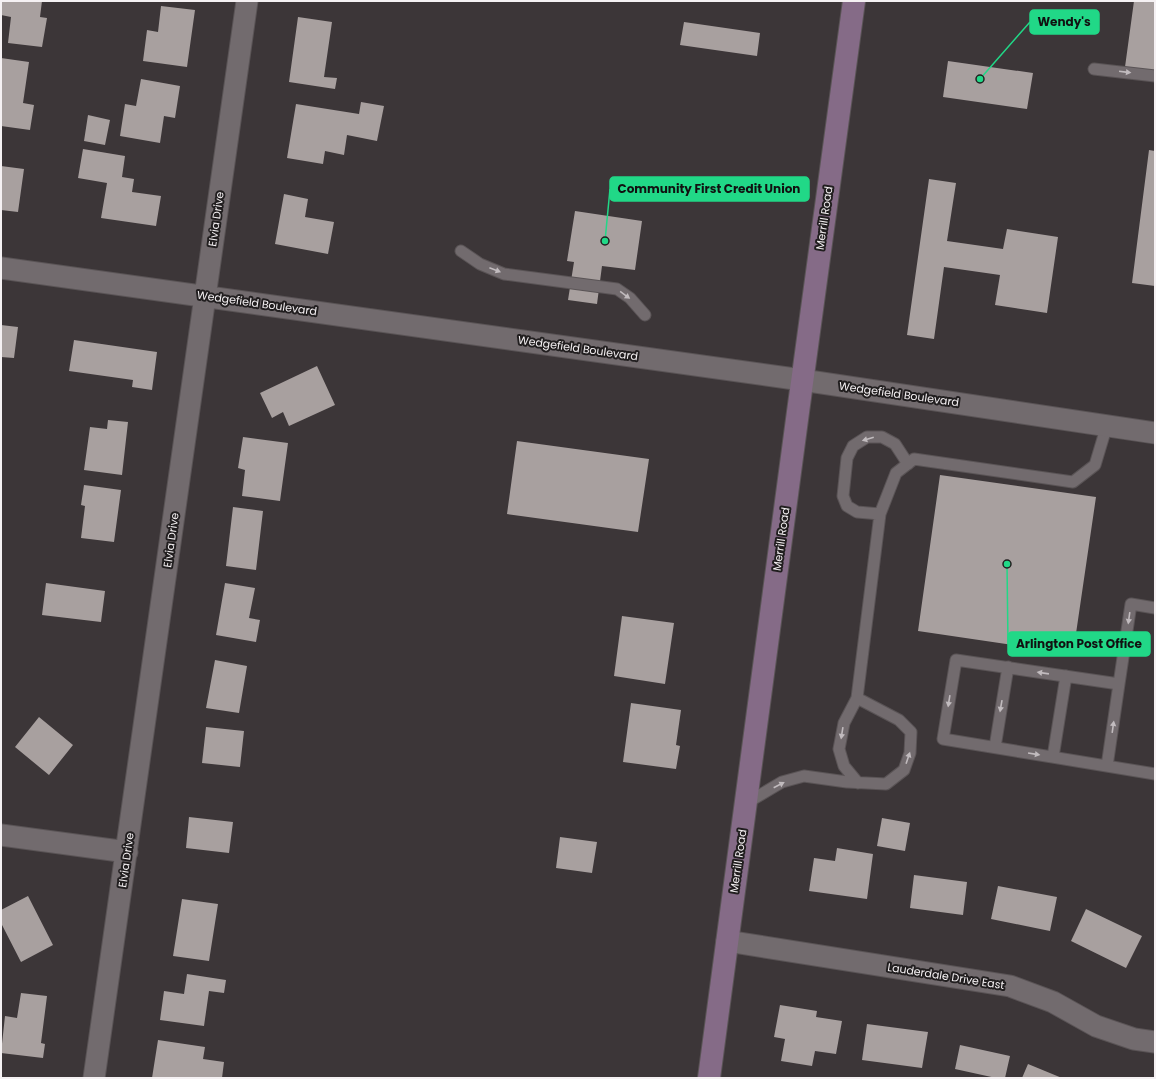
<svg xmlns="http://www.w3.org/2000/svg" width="1156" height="1079" viewBox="0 0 1156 1079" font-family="Poppins,sans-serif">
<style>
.building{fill:#a8a09f}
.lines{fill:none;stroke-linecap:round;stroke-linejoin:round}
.lane-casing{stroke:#5a5456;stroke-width:13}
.street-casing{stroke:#5a5456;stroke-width:23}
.secondary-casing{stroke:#5a5456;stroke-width:24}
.lane{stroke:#726b6e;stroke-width:11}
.street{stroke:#726b6e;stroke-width:21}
.secondary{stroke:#856b87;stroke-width:22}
.oneway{fill:#c1bbbe}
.labels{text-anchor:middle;stroke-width:4;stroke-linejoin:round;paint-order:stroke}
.street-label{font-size:11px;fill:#f5f1f3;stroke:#211e1f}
.leader{fill:none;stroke:#21d887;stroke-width:1.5}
.callout-dot{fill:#21d887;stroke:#211e1f;stroke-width:1.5}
.callout{fill:#21d887;stroke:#21d887;stroke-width:1.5}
.callout-label{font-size:12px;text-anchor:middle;font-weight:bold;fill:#111}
</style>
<rect width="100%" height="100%" fill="#3c3638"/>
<path class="building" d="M2,1H42L40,17L47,18L42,47L8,43L11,17L1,15Z
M1134,1H1155V71L1125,67Z
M161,6L195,10L187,67L143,61L147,30L158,32Z
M298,17L332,22L324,77L337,78L335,89L289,82Z
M684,22L760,33L757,56L680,45Z
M1,58L29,62L23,103L34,105L30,130L1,126Z
M948,61L1033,73L1027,109L943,97Z
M141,79L180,86L175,118L164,116L160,143L120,136L125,104L136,106Z
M361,102L384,106L377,141L347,135L344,155L325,151L323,164L287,158L296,104L359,114Z
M88,115L110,120L105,145L84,141Z
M83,149L125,156L122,177L134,179L132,192L161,196L156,226L101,218L107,183L78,178Z
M1149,150L1155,151V286L1132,283Z
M1,166L24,169L18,212L1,210Z
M929,179L956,183L947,241L1003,249L1007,229L1058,237L1047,313L995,305L1000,275L944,267L934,339L907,335Z
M284,194L308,199L305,217L334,222L328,254L275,244Z
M575,211L642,221L635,270L602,266L597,304L568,300L574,262L567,261Z
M1,325L18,327L14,358L1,357Z
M74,340L157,352L152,390L132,387L133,380L69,371Z
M317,366L335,405L289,426L283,412L272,418L260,393Z
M108,420L128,422L122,475L84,470L90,427L107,429Z
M243,437L288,443L280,501L242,496L245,470L238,468Z
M517,441L649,459L638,532L507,514Z
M940,475L1096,497L1073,654L918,631Z
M84,485L121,490L114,542L81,538L85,506L81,505Z
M233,507L263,511L256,570L226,566Z
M46,583L105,591L101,622L42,615Z
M225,583L255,588L249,618L260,620L256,642L216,635Z
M622,616L674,623L665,684L614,676Z
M215,660L247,666L239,713L206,708Z
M631,703L681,710L676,745L680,746L676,769L623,762Z
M39,717L73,745L49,775L15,747Z
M206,727L244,731L240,767L202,763Z
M189,817L233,822L229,853L186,848Z
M882,818L910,823L905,851L877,846Z
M560,837L597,842L592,873L556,868Z
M837,848L873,854L867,899L809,891L814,858L835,861Z
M914,875L967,882L963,915L910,908Z
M998,886L1057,897L1050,931L991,919Z
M28,896L53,945L21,962L1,923V910Z
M182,899L218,904L209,961L173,956Z
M1086,909L1142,936L1126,968L1071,941Z
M187,974L226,980L224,993L209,991L204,1026L160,1020L164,991L184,994Z
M21,993L47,996L41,1043L45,1044L43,1058L1,1053L5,1016L17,1018Z
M780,1005L817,1011L816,1017L842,1021L836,1054L815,1051L812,1066L781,1061L785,1039L774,1037Z
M867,1024L928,1032L922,1068L862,1060Z
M158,1040L205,1047L203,1059L224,1062L222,1078H152Z
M960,1045L1010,1056L1005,1078H996L955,1069Z
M1028,1064L1062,1078H1022Z"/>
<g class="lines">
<g class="lane-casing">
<path id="lane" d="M1094,69L1155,76
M461,251L480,264L504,274L617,289L630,298L645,315
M880,514L857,512L847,506L843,496L847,458L853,446L867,437H882L895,444L908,464
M1155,608L1131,604L1119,684L956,660L943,739L1155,774
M995,747L1008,667
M1053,757L1066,676
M1107,766L1119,684
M858,783L844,766L839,749L844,723L857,698L880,514L896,473L914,459L1073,482L1095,465L1107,425
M745,804L782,782L804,776L847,782L886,784L904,770L910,753L911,732L899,720L857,698"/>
</g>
<g class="street-casing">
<path id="street" d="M1,268L802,380L1155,433
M1,835L127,852
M727,941L1010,986L1053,1002L1096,1026L1134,1039L1155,1042
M94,1078L247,1"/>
</g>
<g class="secondary-casing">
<path id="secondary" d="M709,1078L798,412L854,1"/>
</g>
<use href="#lane" class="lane"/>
<use href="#street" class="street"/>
<use href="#secondary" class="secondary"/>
</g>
<defs><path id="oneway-solid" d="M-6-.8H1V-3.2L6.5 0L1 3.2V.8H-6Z"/></defs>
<g class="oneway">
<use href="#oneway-solid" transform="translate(1125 72) rotate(7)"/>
<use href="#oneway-solid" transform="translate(495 270) rotate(21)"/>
<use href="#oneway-solid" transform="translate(625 295) rotate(36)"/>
<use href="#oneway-solid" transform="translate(868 439) rotate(164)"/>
<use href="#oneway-solid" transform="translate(1129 618) rotate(98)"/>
<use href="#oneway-solid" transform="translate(1043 673) rotate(-172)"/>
<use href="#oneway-solid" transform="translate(949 701) rotate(99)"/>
<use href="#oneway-solid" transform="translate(1001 706) rotate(100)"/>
<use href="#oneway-solid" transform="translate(1113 727) rotate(-82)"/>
<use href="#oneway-solid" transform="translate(842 733) rotate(99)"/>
<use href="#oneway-solid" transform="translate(1034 754) rotate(9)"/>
<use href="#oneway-solid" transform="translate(908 758) rotate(-71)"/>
<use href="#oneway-solid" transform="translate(779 785) rotate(-27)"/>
</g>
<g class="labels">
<g class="street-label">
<text transform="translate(824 218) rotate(-82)" y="4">Merrill Road</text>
<text transform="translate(216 219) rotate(-82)" y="4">Elvia Drive</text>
<text transform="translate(257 303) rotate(8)" y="4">Wedgefield Boulevard</text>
<text transform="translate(578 348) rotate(8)" y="4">Wedgefield Boulevard</text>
<text transform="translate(899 394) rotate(8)" y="4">Wedgefield Boulevard</text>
<text transform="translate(781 539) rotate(-82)" y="4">Merrill Road</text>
<text transform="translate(171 540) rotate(-82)" y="4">Elvia Drive</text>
<text transform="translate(126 860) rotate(-82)" y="4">Elvia Drive</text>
<text transform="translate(738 861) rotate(-82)" y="4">Merrill Road</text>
<text transform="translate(946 976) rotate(9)" y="4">Lauderdale Drive East</text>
</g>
</g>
<path class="leader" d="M980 79L1030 22M605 241L610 189M1007 564L1008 644"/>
<g class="callout-dot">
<circle cx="980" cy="79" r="4"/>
<circle cx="605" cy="241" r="4"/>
<circle cx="1007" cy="564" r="4"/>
</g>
<g class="callout">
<rect x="1030" y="10" width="69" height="24" rx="4"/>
<rect x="610" y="177" width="199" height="24" rx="4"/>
<rect x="1008" y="632" width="142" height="24" rx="4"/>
</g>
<g class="callout-label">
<text x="1064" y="26">Wendy's</text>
<text x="709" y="193">Community First Credit Union</text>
<text x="1079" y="648">Arlington Post Office</text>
</g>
<rect width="1156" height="1079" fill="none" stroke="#f5f1f3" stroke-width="4"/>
</svg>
